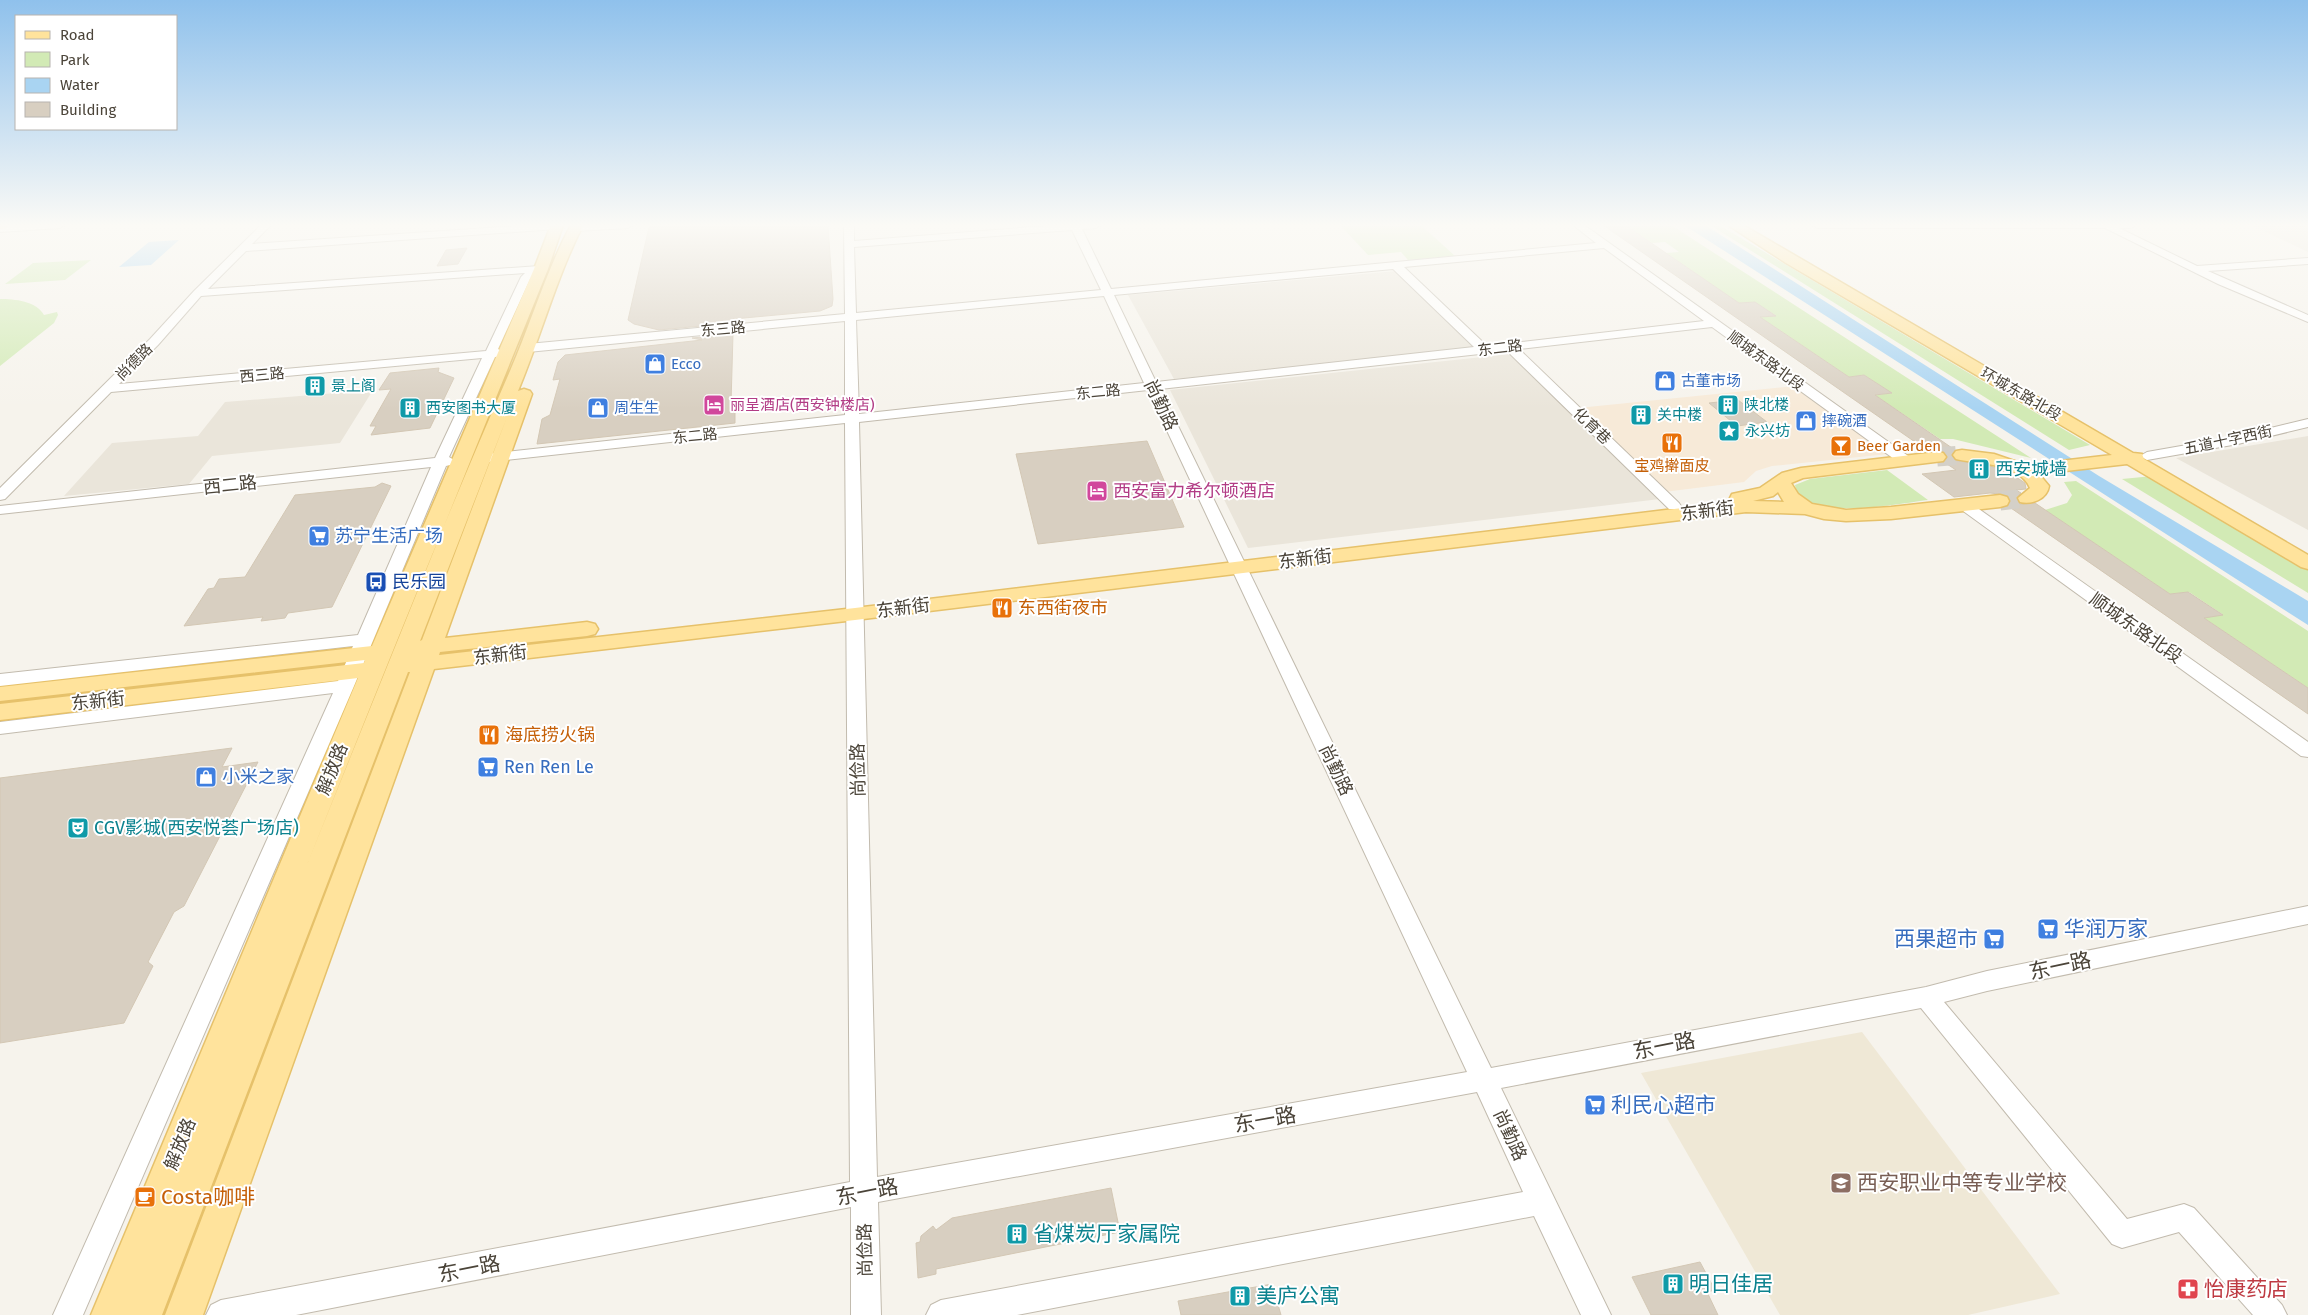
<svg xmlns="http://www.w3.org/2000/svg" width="2308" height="1315" viewBox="0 0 2308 1315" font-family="'Fira Sans','Noto Sans SC',sans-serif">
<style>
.residential{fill:#eae5da}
.commercial{fill:#f7ead8}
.education{fill:#efe8d6}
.green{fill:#d2eab5}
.water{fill:#a9d4f2}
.building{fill:#d8cfc1;stroke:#d3c7b4}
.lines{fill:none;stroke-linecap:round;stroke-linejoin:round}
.major-tunnel{stroke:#d4d0c8;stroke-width:19;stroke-dasharray:19 9;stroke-linecap:butt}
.minor-casing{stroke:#c2bbae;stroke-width:2}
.major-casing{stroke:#e6c16a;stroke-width:3}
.minor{fill:#fff;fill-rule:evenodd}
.major{fill:#ffe39c;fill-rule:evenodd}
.labels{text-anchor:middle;stroke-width:4;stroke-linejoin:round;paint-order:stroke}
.far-street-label{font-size:15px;fill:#4b4439;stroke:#fff}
.far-shop-label{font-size:15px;fill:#366cbe;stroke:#fff;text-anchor:start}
.far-culture-label{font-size:15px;fill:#0d838f;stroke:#fff;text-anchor:start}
.far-hotel-label{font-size:15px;fill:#b23c85;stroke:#fff;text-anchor:start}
.far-food-label{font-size:15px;fill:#c56008;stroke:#fff;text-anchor:start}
.street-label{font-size:18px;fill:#4b4439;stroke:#fff}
.culture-label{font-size:18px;fill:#0d838f;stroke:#fff;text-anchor:start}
.hotel-label{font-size:18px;fill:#b23c85;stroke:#fff;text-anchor:start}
.shop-label{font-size:18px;fill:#366cbe;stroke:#fff;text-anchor:start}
.transit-label{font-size:18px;fill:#164399;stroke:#fff;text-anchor:start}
.food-label{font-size:18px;fill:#c56008;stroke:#fff;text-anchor:start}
.near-shop-label{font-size:21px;fill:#366cbe;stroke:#fff;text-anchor:start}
.near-street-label{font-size:21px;fill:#4b4439;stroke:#fff}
.near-education-label{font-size:21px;fill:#785e54;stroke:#fff;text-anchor:start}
.near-food-label{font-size:21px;fill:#c56008;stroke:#fff;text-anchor:start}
.near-culture-label{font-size:21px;fill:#0d838f;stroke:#fff;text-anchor:start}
.near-health-label{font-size:21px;fill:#be3a42;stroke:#fff;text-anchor:start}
</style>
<rect width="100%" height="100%" fill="#f6f3ec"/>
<path class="residential" d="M2251,225H2308V252Z
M1397,271L1476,349L1174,379L1128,295Z
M1511,354L1660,499L1248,548L1170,390Z
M373,390L340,443L212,456L189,484L64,496L112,443L198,436L225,402Z
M2308,436V530L2176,458Z"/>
<path class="commercial" d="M1795,386L1888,454L1772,466L1756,471L1744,482L1664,492L1578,408Z"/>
<path class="education" d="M1862,1032L2060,1294L1968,1315H1780L1641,1073Z"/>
<path class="green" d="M1340,225H1421L1455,256L1408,260L1401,252L1368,255Z
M1625,225H1671L2031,458L1953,439H1940L1875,395L1891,393L1864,375L1849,377L1760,317L1775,315L1755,302L1739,303L1666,253L1679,252L1665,242L1652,243Z
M1710,225H1719L2090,445L2069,450Z
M91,260L65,280L5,284L33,263Z
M0,299C15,299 36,301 44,315L57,312L58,315L54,323L0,366Z
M1887,470L1928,500C1902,503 1799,524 1795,485L1810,479Z
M2153,476L2308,569V593L2122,479Z
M2076,481L2308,631V688L2204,618L2222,614L2189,592L2170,594L2045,510L2067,503L2072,495L2064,482Z"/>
<path class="water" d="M1684,225H1705L2099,476L2308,601V625Z
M179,240L151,265L119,267L149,242Z"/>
<path class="building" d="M678,225H828L833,299L832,306L820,311L733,319V323L659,330L634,324L628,320L649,227Z
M1603,225H1625L1739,303L1755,302L1776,316L1760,317L1849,377L1864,375L1892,393L1875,395L1955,450L1951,455L1954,460L1976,464L1981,468L1990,466L2007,471L2025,483L2026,489L2016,490L2021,493L2016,498L2020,504L2035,503L2170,594L2188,592L2223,615L2204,618L2308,688V714L2008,506L2011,500L2008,495L1990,493L1954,497L1922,474L1956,470L1944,462L1948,457L1944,452L1928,451Z
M467,248L458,264L437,266L446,250Z
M733,334L731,403H735V423L537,444L542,419L550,415L560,379L553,380L558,362L565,355L702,340L692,338Z
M439,368L438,372L454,378L430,428L371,435L376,426H370L391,389L379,390L390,373Z
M1738,400L1750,409L1767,422L1737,426L1709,403Z
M1147,441L1184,527L1038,544L1016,454Z
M382,483L391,486L332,607L288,613L285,618L261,621L263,617L184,626L208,589L214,588L219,579L245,577L295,495L375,487Z
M232,748L222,767L258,762L184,906L174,912L148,962L153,966L124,1023L0,1043V778Z
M1111,1188L1120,1232L936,1269V1274L918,1278L916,1243L920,1242L921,1236L933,1226L936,1230L952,1218Z
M1700,1262L1715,1290L1707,1292L1718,1315H1651L1632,1277Z
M1272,1284L1281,1315H1181L1178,1301Z"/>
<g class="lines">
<path class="major-tunnel" d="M1937,457L1962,455
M2000,501L2027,498"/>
<g class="minor-casing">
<path id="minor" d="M18,225H65L60,228L0,232V226Z
M261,225H271L252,244L531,225L562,226L557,229L246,251L208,289L539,266L546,269L530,279L498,349L505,353L503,356L495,357L449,457L456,461L454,464L446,466L354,686L83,1315H53L333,693L0,734V722L338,681L353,646L0,686V674L358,635L431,467L0,514V506L435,458L482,358L111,392L5,499L0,500V488L150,339L194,291ZM525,273L521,277L486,351L119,384L158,345L201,296Z
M579,225H633L628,228L576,231L571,228Z
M844,225H854V241L1059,225H1101L1096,228L1082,229L1111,289L1596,243L1573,225H1584L1911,458L1913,461L1911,464H1901L1712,327L1519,349L1679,503L1681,506L1679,509H1669L1507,351L1160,389L1491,1068L1926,987L1987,971L2308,906V924L1987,991L1944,1002L2127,1219L2184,1204L2194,1208L2282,1305L2287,1315H2253L2179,1232L2122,1248L2112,1244L1921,1008L1501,1088L1611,1315H1581L1534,1216L1017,1315H926L931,1305L941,1300L1523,1192L1477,1092L878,1202L881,1315H851V1207L296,1315H206L211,1305L221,1300L850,1182L845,423L487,462L480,458L487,454L845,415V321L528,352L522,348L528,344L845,314ZM1072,230L1101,290L856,313L854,247ZM1604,248L1704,321L1487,346L1404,267ZM1393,269L1474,347L1156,382L1114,295ZM1104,296L1144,383L859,414L856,320ZM1148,390L1467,1072L877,1177L859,422Z
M1812,225H2136L2131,228H2119L2197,266L2308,258V264L2208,271L2308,315V322L2218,284L2105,228H1817Z
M2308,419V427L2238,444L2147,460L2140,456L2147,452L2238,436Z
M1964,501L1969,502L2308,742V757L2301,756L1959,508L1957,505Z"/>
</g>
<g class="major-casing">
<path id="major" d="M0,225H9L7,228L0,229Z
M551,225H563L548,269L306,867C373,701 438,535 510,371C531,323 546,271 571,225H583C556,278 541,336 518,391L524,389L530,391L532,394L445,638L587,622L595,624L598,629L595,634L587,636L440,652L439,655L855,608L1732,502L1730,498L1732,494L1760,488L1782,473L1801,468L1937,452L1943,453L1946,457L1943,461L1803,478L1791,483L1798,494L1812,504L1846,510L1891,507L2000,495L2007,497L2009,501L2007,505L2000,507L1891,519L1846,521L1824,519L1805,514L1746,512L855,620L434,669L203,1315H165L410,672H408L162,1315H91L358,678L0,720V704L364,663L365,660L0,701V687L372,646L534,269ZM507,417L422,640L420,641ZM1778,492L1784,502L1753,501L1773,496Z
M1728,225H1743L2133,453L2142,454L2144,459L2308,555V569L2301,567L2127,464L2039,474L2049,486C2047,499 2032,505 2020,502L2018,498L2030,488C2020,463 1978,464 1956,459L1953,455L1956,451L1962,450L1994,454L2026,465L2112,455L1786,263Z"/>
</g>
<use href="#minor" class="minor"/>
<use href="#major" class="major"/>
</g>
<linearGradient id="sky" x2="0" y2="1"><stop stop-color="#8fc1ec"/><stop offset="0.55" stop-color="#fbfaf6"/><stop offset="1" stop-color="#fbfaf6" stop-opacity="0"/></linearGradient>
<rect width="2308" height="409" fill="url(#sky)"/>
<defs>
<g id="shop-square" transform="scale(1.125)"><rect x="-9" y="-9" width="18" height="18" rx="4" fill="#3f7fe0" stroke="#fff"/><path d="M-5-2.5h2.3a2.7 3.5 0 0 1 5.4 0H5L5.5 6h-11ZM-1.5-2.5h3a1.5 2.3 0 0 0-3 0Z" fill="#fff"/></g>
<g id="building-square" transform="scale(1.125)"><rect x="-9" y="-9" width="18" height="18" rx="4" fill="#0f9aa8" stroke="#fff"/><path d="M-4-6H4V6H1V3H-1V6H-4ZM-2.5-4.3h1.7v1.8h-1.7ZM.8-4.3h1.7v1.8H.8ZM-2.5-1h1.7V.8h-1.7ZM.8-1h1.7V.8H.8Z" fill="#fff"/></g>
<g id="hotel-square" transform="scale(1.125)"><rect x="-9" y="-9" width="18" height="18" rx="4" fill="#d1479c" stroke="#fff"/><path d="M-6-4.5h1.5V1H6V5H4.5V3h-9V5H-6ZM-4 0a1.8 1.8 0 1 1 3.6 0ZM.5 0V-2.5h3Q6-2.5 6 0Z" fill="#fff"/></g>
<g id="sight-square" transform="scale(1.125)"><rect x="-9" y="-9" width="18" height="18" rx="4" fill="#0f9aa8" stroke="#fff"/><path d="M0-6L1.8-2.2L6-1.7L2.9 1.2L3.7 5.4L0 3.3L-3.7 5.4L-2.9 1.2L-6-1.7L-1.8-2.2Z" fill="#fff"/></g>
<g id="restaurant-square" transform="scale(1.125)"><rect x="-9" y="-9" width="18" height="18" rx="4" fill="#e8710a" stroke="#fff"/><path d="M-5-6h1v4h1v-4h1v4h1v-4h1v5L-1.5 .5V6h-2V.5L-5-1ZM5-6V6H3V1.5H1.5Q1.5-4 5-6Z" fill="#fff"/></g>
<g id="bar-square" transform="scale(1.125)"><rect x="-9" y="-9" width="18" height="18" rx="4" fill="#e8710a" stroke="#fff"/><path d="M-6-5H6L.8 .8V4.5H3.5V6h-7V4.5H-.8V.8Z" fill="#fff"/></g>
<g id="supermarket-square" transform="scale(1.125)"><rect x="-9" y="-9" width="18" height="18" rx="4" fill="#3f7fe0" stroke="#fff"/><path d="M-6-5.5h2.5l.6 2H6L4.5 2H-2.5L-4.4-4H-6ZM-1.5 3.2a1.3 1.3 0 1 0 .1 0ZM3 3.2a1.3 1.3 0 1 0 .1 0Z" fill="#fff"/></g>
<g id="bus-square" transform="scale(1.125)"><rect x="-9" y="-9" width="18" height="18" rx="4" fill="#1a4fb4" stroke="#fff"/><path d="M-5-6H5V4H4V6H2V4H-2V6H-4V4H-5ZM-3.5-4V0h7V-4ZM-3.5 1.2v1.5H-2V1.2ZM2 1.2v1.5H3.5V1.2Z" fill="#fff"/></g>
<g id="theatre-square" transform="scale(1.125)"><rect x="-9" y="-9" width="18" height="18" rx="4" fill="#0f9aa8" stroke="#fff"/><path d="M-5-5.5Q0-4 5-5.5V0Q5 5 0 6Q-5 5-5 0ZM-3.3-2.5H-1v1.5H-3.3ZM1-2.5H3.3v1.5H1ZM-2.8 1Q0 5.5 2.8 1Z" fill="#fff"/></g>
<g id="school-square" transform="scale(1.125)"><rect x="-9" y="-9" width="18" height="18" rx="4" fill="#8d6e63" stroke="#fff"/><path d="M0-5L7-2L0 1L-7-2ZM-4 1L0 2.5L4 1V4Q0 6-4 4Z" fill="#fff"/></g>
<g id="cafe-square" transform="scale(1.125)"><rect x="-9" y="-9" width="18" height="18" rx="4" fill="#e8710a" stroke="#fff"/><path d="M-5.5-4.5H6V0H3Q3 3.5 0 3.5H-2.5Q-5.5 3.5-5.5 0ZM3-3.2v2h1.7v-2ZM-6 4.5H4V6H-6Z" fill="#fff"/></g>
<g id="pharmacy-square" transform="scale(1.125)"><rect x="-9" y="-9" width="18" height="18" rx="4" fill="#e0444e" stroke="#fff"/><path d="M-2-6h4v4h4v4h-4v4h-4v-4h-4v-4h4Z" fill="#fff"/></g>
</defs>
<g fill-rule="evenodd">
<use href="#shop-square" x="655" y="364"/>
<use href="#shop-square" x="1665" y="381"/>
<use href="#building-square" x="315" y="386"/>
<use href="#hotel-square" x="714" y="405"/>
<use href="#building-square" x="1728" y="405"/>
<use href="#building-square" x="410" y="408"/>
<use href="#shop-square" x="598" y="408"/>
<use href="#building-square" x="1641" y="415"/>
<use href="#shop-square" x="1806" y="421"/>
<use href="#sight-square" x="1729" y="431"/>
<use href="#restaurant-square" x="1672" y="443"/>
<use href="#bar-square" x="1841" y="446"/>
<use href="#building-square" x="1979" y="469"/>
<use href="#hotel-square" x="1097" y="491"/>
<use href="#supermarket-square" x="319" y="536"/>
<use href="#bus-square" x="376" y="582"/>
<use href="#restaurant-square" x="1002" y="608"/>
<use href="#restaurant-square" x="489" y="735"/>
<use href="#supermarket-square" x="488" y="767"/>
<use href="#shop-square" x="206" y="777"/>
<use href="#theatre-square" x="78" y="828"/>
<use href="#supermarket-square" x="2048" y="929"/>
<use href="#supermarket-square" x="1994" y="939"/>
<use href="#supermarket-square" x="1595" y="1105"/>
<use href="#school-square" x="1841" y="1183"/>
<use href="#cafe-square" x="145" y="1197"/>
<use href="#building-square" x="1017" y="1234"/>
<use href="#building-square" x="1673" y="1284"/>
<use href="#pharmacy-square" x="2188" y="1289"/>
<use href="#building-square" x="1240" y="1296"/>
</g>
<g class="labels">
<g class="far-street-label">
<text transform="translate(723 329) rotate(-5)" y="5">东三路</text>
<text transform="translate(1500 348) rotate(-7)" y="5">东二路</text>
<text transform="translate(1766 361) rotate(36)" y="5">顺城东路北段</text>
<text transform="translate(134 362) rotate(-45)" y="5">尚德路</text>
<text transform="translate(262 375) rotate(-5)" y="5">西三路</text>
<text transform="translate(1098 392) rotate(-6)" y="5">东二路</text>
<text transform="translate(2021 394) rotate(30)" y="5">环城东路北段</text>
<text transform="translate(1592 426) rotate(44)" y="5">化育巷</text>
<text transform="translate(695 436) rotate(-6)" y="5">东二路</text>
<text transform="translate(2228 440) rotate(-12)" y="5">五道十字西街</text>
</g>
<g class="far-shop-label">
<text x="671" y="369">Ecco</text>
<text x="1681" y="386">古董市场</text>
<text x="614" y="413">周生生</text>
<text x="1822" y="426">摔碗酒</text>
</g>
<g class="far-culture-label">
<text x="331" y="391">景上阁</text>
<text x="1744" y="410">陕北楼</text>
<text x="426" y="413">西安图书大厦</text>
<text x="1657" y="420">关中楼</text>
<text x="1745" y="436">永兴坊</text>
</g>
<g class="far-hotel-label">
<text x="730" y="410">丽呈酒店(西安钟楼店)</text>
</g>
<g class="far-food-label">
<text x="1857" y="451">Beer Garden</text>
<text x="1672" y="471" text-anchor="middle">宝鸡擀面皮</text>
</g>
<g class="street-label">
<text transform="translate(1161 405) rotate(64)" y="6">尚勤路</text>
<text transform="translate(230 485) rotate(-6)" y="6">西二路</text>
<text transform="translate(1707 511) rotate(-7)" y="6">东新街</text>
<text transform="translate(1305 559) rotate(-7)" y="6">东新街</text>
<text transform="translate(903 608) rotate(-7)" y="6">东新街</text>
<text transform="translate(2136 628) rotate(35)" y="6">顺城东路北段</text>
<text transform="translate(500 655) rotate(-7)" y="6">东新街</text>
<text transform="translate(98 701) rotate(-6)" y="6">东新街</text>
<text transform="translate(332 769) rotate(-68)" y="6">解放路</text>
<text transform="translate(858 770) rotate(-91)" y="6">尚俭路</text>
<text transform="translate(1336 770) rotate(64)" y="6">尚勤路</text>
<text transform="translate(1510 1135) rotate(65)" y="6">尚勤路</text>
<text transform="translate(180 1144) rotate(-68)" y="6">解放路</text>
<text transform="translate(865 1250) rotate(-91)" y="6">尚俭路</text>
</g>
<g class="culture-label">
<text x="1995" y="475">西安城墙</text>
<text x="94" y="834">CGV影城(西安悦荟广场店)</text>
</g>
<g class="hotel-label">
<text x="1113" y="497">西安富力希尔顿酒店</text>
</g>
<g class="shop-label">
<text x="335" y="542">苏宁生活广场</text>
<text x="504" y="773">Ren Ren Le</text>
<text x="222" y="783">小米之家</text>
</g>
<g class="transit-label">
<text x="392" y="588">民乐园</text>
</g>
<g class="food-label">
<text x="1018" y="614">东西街夜市</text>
<text x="505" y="741">海底捞火锅</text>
</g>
<g class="near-shop-label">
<text x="2064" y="936">华润万家</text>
<text x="1978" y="946" text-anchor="end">西果超市</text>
<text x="1611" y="1112">利民心超市</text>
</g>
<g class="near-street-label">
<text transform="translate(2060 966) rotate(-12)" y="7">东一路</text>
<text transform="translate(1664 1046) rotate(-11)" y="7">东一路</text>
<text transform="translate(1265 1120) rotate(-10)" y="7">东一路</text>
<text transform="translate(867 1192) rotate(-11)" y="7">东一路</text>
<text transform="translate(469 1269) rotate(-11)" y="7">东一路</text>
</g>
<g class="near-education-label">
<text x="1857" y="1190">西安职业中等专业学校</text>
</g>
<g class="near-food-label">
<text x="161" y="1204">Costa咖啡</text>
</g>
<g class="near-culture-label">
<text x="1033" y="1241">省煤炭厅家属院</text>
<text x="1689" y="1291">明日佳居</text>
<text x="1256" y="1303">美庐公寓</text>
</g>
<g class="near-health-label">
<text x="2204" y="1296">怡康药店</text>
</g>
</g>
<rect x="15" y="15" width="162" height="115" fill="#ffffff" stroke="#b7b4b0"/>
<rect x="25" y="31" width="25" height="8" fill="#ffe39c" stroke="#b7b4b0"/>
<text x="60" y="40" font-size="15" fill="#4b4439">Road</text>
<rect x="25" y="52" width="25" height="15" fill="#d2eab5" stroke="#b7b4b0"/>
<text x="60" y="65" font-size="15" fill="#4b4439">Park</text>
<rect x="25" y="78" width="25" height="15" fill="#a9d4f2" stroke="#b7b4b0"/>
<text x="60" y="90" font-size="15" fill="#4b4439">Water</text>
<rect x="25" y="102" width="25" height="15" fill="#d8cfc1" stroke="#b7b4b0"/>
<text x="60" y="115" font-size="15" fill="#4b4439">Building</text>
</svg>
